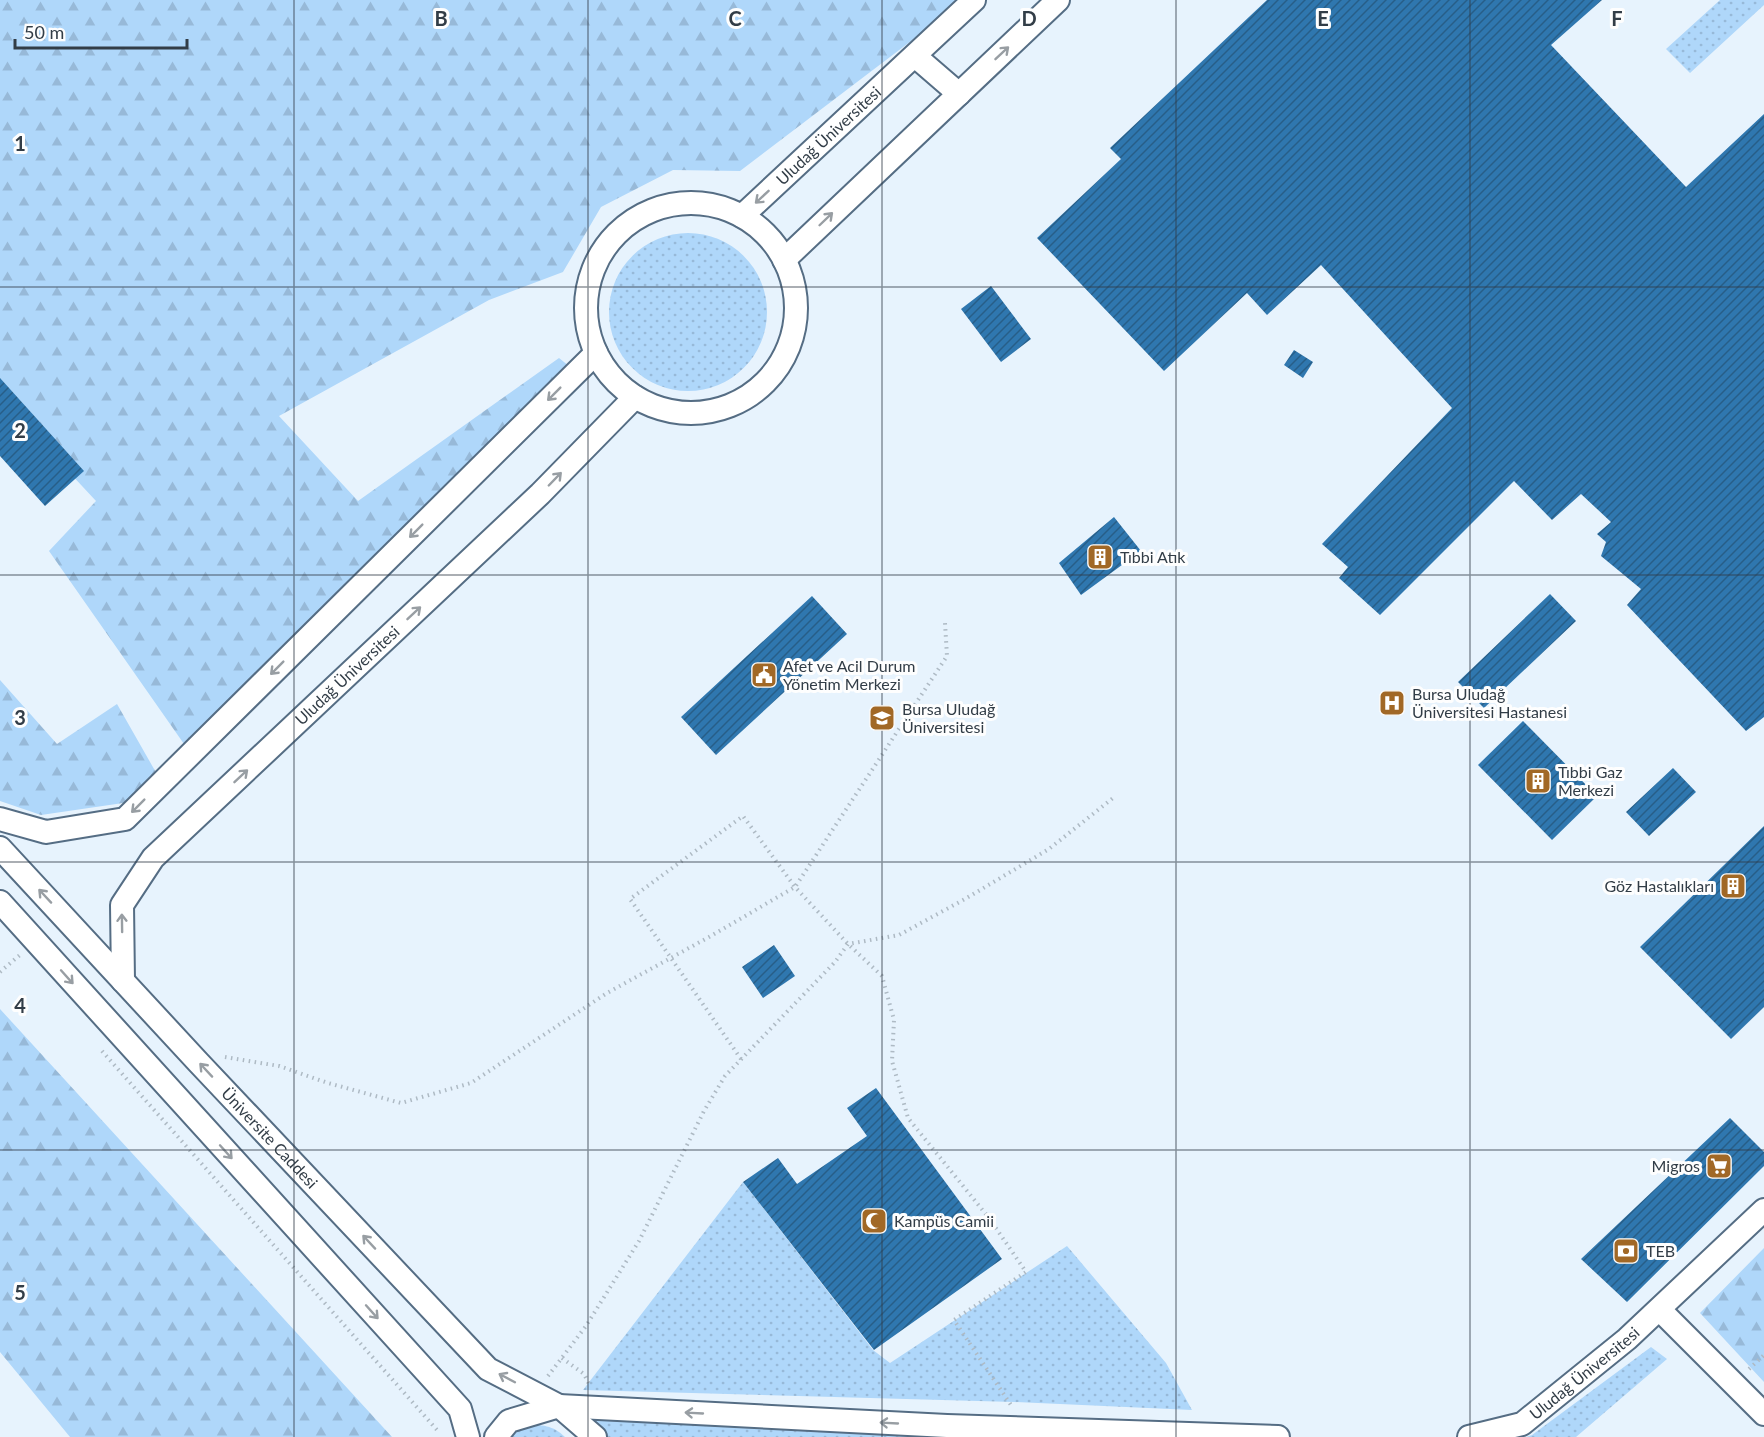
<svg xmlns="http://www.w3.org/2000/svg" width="1764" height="1437" viewBox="0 0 1764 1437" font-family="Lato,sans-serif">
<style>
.grass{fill:url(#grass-dots)}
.forest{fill:url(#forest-firs)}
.building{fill:url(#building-hatch)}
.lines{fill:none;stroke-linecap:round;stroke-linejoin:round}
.minor-casing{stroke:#556d84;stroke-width:26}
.path{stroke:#aebac4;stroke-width:4;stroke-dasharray:1.5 4.5;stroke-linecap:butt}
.minor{stroke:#fff;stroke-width:22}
.oneway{stroke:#989ea3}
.grid{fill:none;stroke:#323d47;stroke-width:1.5;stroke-opacity:0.55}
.labels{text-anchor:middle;stroke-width:6;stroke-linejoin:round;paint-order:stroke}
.street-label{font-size:16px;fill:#323d47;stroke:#fefefe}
.poi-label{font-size:16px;fill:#323d47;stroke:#fefefe;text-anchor:start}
.grid-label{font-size:20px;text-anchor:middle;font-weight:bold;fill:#323d47;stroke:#fefefe;stroke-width:6;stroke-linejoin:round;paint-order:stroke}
</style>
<defs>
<pattern id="grass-dots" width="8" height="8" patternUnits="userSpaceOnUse" patternTransform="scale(1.5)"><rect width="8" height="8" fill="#afd7fa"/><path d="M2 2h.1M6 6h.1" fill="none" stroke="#97b9d8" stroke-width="1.8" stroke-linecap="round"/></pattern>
<pattern id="forest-firs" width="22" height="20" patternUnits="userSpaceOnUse" patternTransform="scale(1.5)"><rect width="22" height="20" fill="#afd7fa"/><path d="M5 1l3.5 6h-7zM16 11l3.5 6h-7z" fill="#97b9d8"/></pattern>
<pattern id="building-hatch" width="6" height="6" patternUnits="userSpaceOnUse" patternTransform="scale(1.5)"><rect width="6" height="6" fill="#2f77af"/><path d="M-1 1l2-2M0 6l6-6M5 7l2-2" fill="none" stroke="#275e88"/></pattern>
</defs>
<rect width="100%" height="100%" fill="#e7f3fd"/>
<path class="grass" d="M1720,0H1764V5L1690,73L1666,49Z
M609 312a79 79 0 1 1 158 0a79 79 0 1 1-158 0Z
M743,1182L873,1350L890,1363L1067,1246L1166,1363L1192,1410L1014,1402L583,1390Z
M1651,1347L1667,1359L1576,1437H1526L1532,1435Z
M559,1406L947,1426L924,1437H595Z
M525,1424C542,1425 553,1425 565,1437H505Z"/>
<path class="forest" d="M0,0H965L740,171L673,170L601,207L563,272L489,300L279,416L358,501L559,358L569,366L184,744L49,551L96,501L0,398Z
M0,680L57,744L117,704L158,776L130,802L41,815L0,801Z
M0,1009L392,1437H70L0,1352Z
M1764,1248V1382L1700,1313Z"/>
<path class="building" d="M1267,0H1602L1551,45L1686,187L1764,114V717L1746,731L1627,605L1641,589L1601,556L1606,542L1597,534L1611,522L1581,494L1552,520L1514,481L1380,615L1339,578L1348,567L1322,544L1452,408L1321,265L1267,315L1247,293L1164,371L1037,238L1121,159L1110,148Z
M991,286L1031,339L1001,362L961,309Z
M1294,350L1313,362L1303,378L1284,365Z
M0,378L84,471L45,506L0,456Z
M1114,517L1141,551L1081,595L1059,563Z
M1550,594L1576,621L1484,708L1458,682Z
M812,596L847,634L716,755L681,717Z
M1523,721L1597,796L1552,840L1478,765Z
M1673,768L1696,792L1649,836L1626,812Z
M1764,826V1007L1731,1039L1640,947Z
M774,945L795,976L763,998L742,967Z
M876,1088L1002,1259L874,1350L743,1182L778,1158L797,1184L867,1136L847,1108Z
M1730,1118L1764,1152V1166L1627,1302L1581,1259Z"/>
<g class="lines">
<g class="minor-casing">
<g id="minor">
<path d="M915,56L959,94"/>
<circle cx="691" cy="308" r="105"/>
<path id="s1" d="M742,216L974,0"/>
<path d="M784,260L1058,0"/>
<path d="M0,819L46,832L125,819L596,353"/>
<path id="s2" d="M0,848L198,1062L488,1369L559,1406L595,1437"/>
<path d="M0,902L460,1409L468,1437"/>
<path id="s3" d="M123,981L122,905L153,858L540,494L635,397"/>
<path d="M1660,1310L1764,1414"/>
<path d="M496,1437L509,1421L559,1406L947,1426L1278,1437"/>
<path id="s4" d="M1469,1437L1522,1424L1627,1339L1764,1210"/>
</g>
</g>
<path class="path" d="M0,972L21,954
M102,1051L437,1430
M225,1057L279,1066L328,1083L401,1103L471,1083L607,993L709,937L795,887L947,656L945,623
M741,1059L630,899L743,816L795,887L848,944L882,976L894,1020L892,1061L908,1118L989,1218L1026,1272L954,1320L1011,1405
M562,1358L584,1374L590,1386
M1749,1369L1764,1355
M548,1376L586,1326L639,1241L704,1111L725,1076L835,962L848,944L899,935L965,899L1049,849L1113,798"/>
<use href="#minor" class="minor"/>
</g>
<defs><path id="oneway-shaft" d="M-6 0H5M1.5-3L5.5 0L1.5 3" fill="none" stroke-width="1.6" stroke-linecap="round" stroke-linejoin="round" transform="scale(1.5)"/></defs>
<g class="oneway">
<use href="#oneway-shaft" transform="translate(1002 53) rotate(-43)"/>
<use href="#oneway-shaft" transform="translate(762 197) rotate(137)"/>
<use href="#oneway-shaft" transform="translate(826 219) rotate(-44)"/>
<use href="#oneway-shaft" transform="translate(554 394) rotate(135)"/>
<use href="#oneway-shaft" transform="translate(555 479) rotate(-46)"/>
<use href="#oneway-shaft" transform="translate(416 531) rotate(135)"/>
<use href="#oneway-shaft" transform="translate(414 613) rotate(-43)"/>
<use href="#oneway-shaft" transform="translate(277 668) rotate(135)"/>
<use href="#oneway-shaft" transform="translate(241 776) rotate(-43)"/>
<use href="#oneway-shaft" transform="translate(138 806) rotate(135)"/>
<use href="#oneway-shaft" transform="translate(45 896) rotate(-133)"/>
<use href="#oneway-shaft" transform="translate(122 923) rotate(-91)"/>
<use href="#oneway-shaft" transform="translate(67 977) rotate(48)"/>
<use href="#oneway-shaft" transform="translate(206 1070) rotate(-133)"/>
<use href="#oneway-shaft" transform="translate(226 1152) rotate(48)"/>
<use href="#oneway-shaft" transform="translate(369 1242) rotate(-133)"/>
<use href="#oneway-shaft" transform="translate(372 1312) rotate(48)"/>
<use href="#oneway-shaft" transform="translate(507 1378) rotate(-152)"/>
<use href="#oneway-shaft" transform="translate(694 1413) rotate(-177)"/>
<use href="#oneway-shaft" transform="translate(889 1423) rotate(-177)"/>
</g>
<path class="grid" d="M294,0V1437M588,0V1437M882,0V1437M1176,0V1437M1470,0V1437M0,287H1764M0,575H1764M0,862H1764M0,1150H1764"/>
<defs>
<g id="building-square" transform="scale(1.35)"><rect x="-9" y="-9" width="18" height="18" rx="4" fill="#a16826" stroke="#fefefe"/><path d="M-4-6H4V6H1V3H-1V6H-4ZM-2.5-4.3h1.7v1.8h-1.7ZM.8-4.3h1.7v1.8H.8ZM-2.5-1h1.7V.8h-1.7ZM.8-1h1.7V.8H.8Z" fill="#fff"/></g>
<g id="civic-square" transform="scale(1.35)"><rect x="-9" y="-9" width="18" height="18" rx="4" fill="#a16826" stroke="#fefefe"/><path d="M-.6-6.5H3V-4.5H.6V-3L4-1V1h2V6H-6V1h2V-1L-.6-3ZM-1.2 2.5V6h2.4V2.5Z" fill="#fff"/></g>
<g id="hospital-square" transform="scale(1.35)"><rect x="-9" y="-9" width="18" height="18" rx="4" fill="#a16826" stroke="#fefefe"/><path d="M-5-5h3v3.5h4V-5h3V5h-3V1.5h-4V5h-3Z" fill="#fff"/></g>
<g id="university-square" transform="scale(1.35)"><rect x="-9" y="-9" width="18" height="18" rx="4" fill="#a16826" stroke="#fefefe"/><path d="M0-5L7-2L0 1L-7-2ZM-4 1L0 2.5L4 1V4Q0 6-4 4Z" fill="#fff"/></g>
<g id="supermarket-square" transform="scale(1.35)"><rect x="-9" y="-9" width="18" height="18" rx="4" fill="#a16826" stroke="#fefefe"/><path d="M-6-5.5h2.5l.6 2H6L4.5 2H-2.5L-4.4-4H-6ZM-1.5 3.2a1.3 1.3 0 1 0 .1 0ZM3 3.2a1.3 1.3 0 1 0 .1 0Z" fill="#fff"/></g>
<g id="mosque-square" transform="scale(1.35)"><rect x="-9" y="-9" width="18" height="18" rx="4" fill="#a16826" stroke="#fefefe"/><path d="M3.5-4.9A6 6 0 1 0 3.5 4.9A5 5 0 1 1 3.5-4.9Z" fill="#fff"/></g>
<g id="bank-square" transform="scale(1.35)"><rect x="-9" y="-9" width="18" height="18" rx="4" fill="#a16826" stroke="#fefefe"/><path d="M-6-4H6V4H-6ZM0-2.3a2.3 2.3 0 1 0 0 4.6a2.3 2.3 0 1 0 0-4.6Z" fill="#fff"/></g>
</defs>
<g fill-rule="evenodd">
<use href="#building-square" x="1100" y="557"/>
<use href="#civic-square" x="764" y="675"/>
<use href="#hospital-square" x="1392" y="703"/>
<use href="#university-square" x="882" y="718"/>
<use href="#building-square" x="1538" y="781"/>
<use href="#building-square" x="1733" y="886"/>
<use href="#supermarket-square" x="1719" y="1166"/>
<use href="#mosque-square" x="874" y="1221"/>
<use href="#bank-square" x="1626" y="1251"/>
</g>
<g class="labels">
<g class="street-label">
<text dy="6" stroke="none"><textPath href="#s1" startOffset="118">Uludağ Üniversitesi</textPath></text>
<text dy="6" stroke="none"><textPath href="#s3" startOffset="399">Uludağ Üniversitesi</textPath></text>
<text dy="6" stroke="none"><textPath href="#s2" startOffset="396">Üniversite Caddesi</textPath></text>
<text dy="6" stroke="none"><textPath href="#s4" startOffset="135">Uludağ Üniversitesi</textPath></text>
</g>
<g class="poi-label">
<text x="1120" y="563">Tıbbi Atık</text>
<text x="783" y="672">Afet ve Acil Durum<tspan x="783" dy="18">Yönetim Merkezi</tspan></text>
<text x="1412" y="700">Bursa Uludağ<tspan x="1412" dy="18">Üniversitesi Hastanesi</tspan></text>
<text x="902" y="715">Bursa Uludağ<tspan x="902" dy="18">Üniversitesi</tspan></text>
<text x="1558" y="778">Tıbbi Gaz<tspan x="1558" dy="18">Merkezi</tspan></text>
<text x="1714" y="892" text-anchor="end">Göz Hastalıkları</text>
<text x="1700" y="1172" text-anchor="end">Migros</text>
<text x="894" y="1227">Kampüs Camii</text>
<text x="1646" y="1257">TEB</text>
</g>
</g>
<g class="grid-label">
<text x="441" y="26">B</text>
<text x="735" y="26">C</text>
<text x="1029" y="26">D</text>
<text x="1323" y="26">E</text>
<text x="1617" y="26">F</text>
<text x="20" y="151">1</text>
<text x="20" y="438">2</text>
<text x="20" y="725">3</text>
<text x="20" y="1013">4</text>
<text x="20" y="1300">5</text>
</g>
<path d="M15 39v9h172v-9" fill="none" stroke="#323d47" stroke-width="3"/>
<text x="24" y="39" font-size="18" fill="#323d47" stroke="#fefefe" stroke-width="4.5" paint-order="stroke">50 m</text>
</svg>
